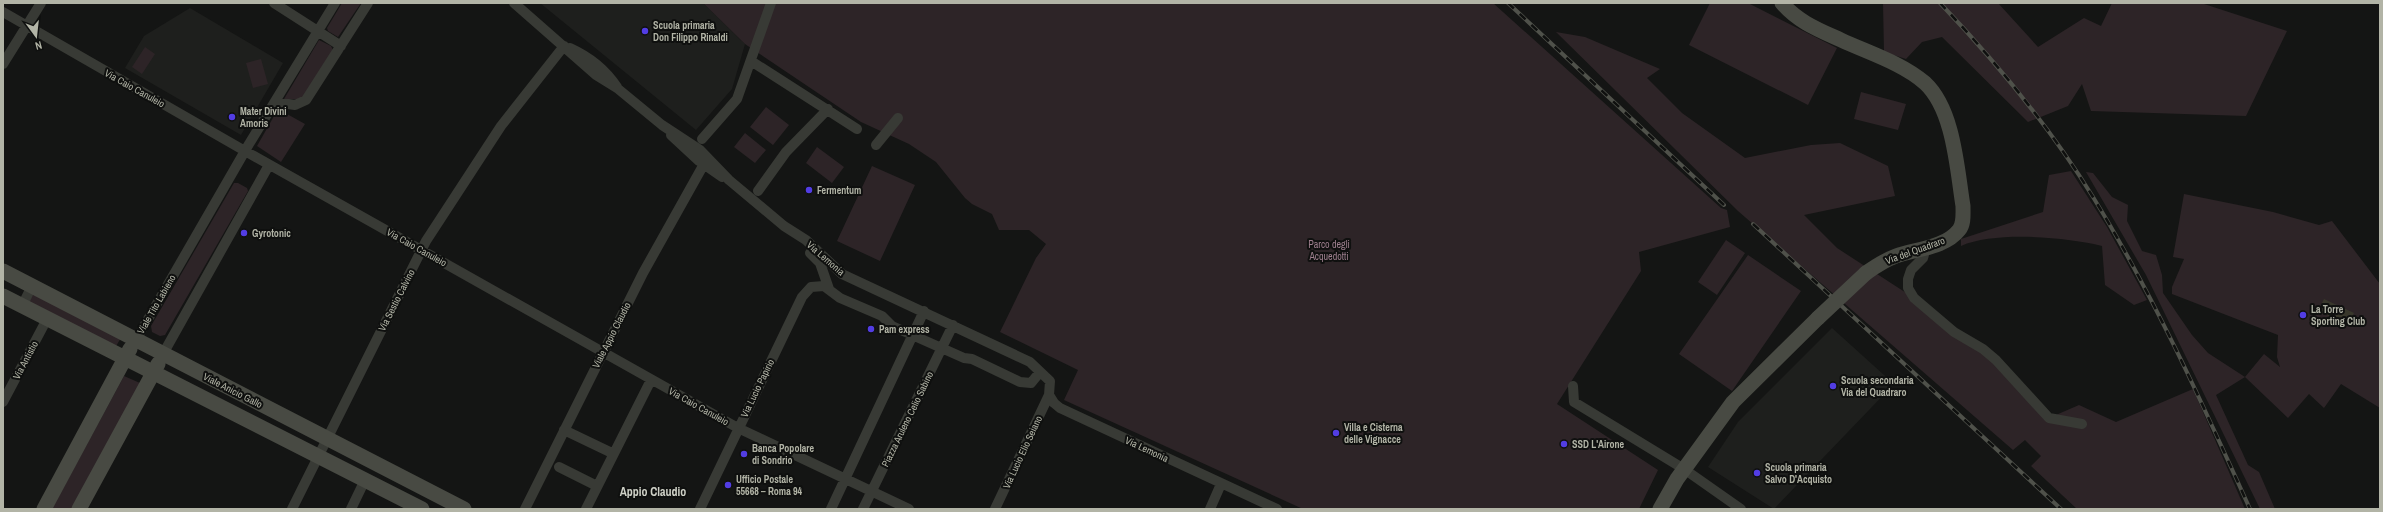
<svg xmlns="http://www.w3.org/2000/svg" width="2383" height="512" viewBox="0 0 2383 512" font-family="'Archivo Narrow',sans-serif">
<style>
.built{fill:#1e1f1d}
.green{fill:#2d2427}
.water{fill:#38372b}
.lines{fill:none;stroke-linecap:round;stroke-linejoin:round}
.street{stroke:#383a35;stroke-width:10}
.secondary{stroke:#484a43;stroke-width:15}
.rail-casing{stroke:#4f514a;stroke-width:4}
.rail{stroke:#0f100f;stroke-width:2.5;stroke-dasharray:8;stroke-linecap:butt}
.secondary-bridge{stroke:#484a43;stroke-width:15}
.poi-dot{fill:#523de4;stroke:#0f100f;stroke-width:1.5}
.labels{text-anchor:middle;stroke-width:4;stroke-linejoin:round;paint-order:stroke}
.poi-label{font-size:10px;font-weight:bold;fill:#b2b4a6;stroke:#0f100f;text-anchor:start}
.street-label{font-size:10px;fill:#b2b4a6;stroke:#0f100f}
.park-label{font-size:10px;fill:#9e7f8e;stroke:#0f100f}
.quarter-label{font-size:12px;font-weight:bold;fill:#cfd1c7;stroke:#0f100f}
</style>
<rect width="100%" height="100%" fill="#141514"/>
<path class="built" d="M540,3H703L745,44L732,89L696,130Z
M190,8L283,63L241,135L125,68L144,36Z
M1832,328L1894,384L1774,509L1708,467L1738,422Z"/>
<path class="green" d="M342,3H361L338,37L328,31L327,28Z
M703,3H1493L1721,208L1727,210L1730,227L1639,252L1641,271L1557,404L1658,470L1639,509H1303L1064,400L1078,370L1000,332L1036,258L1046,244L1029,230H999L992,214L972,204L965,198L936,162L909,144L861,122L745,44Z
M1710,3H1748L1837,48L1808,105L1689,45Z
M1883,3H1998L2038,47L2084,18L2101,26L2112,3H2201L2287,31L2246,116L2091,111L2082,84L2068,106L2028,122L1942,37L1922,42L1906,59L1884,52Z
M1556,32L1585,37L1660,69L1647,78L1682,113L1745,158L1811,145L1840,143L1888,166L1895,196L1804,215L1837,248L1914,298L1983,349L2049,418L2079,405L2116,422L2193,389L2245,509H2077L2031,466L2041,456L2025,440L2013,450L1738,211Z
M319,40L331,46L333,50L302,99H284Z
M145,47L155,54L142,74L132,67Z
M261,59L268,84L253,88L246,63Z
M1861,92L1906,104L1898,130L1854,119Z
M766,107L789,125L773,145L750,127Z
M278,109L305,124L281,162L257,146Z
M745,133L766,150L755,163L734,147Z
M817,147L844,167L832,183L806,163Z
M872,166L915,185L880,261L837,241Z
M2071,171L2107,227L2147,300L2134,305L2105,285L2102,246C2066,237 1995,231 1961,246V239L2043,212L2049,175Z
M2086,172L2093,173L2112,197L2128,205L2127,221L2142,251L2156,255L2162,275L2163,293L2192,335L2208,353L2245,377L2264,354L2280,367L2277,357L2278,335L2172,294V287L2184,259L2173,257L2184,194L2273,212L2319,225L2332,221L2380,284V408L2341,384L2324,408L2309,394L2288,418L2245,377L2216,395L2248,465L2259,472L2275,509H2260L2146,275Z
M234,183H238L247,188L248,191L165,335L160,336L152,332L151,326Z
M1726,240L1745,253L1717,295L1698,282Z
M1748,255L1801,291L1732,391L1679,354Z
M34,294L122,336L115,348L31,305L29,300Z
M124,376L140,383L72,509H52Z"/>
<path class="water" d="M2324,299L2354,313L2348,325L2318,311Z"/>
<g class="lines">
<path class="street" d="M274,3L341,46
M514,3L596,75L617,88L662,125L700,150L729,180L784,226L806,240L842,274L1030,362L1050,381L1049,395L995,509
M3,12L245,151L738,428L909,509
M570,48C590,57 605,69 617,87
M751,61L857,129
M3,64L41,3
M275,102L295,105L306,100L368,3
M671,135L699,161L722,177
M702,139L737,99L771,3
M876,145L898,118
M758,191L786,152L828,109
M1926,248L1923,258L1911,270L1908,279V288L1914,298L1954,332L1983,349L1996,360L2049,418L2082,424
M810,253L820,263L829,289
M22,306L32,286
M136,340L249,144L335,3
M163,354L269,165
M1573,386L1574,402L1684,469L1741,509
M1049,395L1054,403L1060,408L1277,509
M3,402L47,319
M564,430L612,453
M559,467L597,486
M292,509L426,241L501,126L564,46
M351,509L365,480
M525,509L643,273L704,164
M586,509L651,380
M700,509L802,297L811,287L824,286L840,298L882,316L892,326L964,358L972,359L1020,382L1031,383L1040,372
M831,509L924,311
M863,509L953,325
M1210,509L1221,484"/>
<path class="secondary" d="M1782,3C1798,22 1819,30 1841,40C1869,53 1902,63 1925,83C1954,110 1957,169 1963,206C1963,215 1964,224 1959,230C1945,248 1915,249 1896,256C1885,260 1876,266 1866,273
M3,271L464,509
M3,296L422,509
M44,509L130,349
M79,509L158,364
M1660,509L1677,479L1733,402L1818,318"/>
<g class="rail-casing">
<path id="rail" d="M1508,3L1724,205
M1940,3C1997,63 2049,126 2093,197C2154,296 2202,403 2250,509
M1753,224L2061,509"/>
</g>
<use href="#rail" class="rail"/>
<path class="secondary-bridge" d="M1818,318L1866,273"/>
</g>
<g class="poi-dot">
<circle cx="645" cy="31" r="4"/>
<circle cx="232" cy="117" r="4"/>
<circle cx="809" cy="190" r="4"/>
<circle cx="244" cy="233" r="4"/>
<circle cx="2303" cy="315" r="4"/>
<circle cx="871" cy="329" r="4"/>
<circle cx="1833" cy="386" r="4"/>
<circle cx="1336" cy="433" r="4"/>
<circle cx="1564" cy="444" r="4"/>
<circle cx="744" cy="454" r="4"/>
<circle cx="1757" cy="473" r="4"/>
<circle cx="728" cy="485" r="4"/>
</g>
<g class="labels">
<g class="poi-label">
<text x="653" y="29">Scuola primaria<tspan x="653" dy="12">Don Filippo Rinaldi</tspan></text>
<text x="240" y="115">Mater Divini<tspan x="240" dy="12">Amoris</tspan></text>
<text x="817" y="194">Fermentum</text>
<text x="252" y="237">Gyrotonic</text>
<text x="2311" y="313">La Torre<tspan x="2311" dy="12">Sporting Club</tspan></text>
<text x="879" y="333">Pam express</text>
<text x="1841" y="384">Scuola secondaria<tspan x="1841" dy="12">Via del Quadraro</tspan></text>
<text x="1344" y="431">Villa e Cisterna<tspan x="1344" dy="12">delle Vignacce</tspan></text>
<text x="1572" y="448">SSD L'Airone</text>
<text x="752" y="452">Banca Popolare<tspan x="752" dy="12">di Sondrio</tspan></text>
<text x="1765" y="471">Scuola primaria<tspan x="1765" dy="12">Salvo D'Acquisto</tspan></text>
<text x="736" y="483">Ufficio Postale<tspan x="736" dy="12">55668 – Roma 94</tspan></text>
</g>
<g class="street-label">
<text transform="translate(135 88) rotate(29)" y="4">Via Caio Canuleio</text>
<text transform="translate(417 247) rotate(29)" y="4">Via Caio Canuleio</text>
<text transform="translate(1915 250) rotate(-20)" y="4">Via del Quadraro</text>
<text transform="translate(826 258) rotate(41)" y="4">Via Lemonia</text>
<text transform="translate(396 300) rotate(-63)" y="4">Via Sestio Calvino</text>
<text transform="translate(156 304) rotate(-60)" y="4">Viale Tito Labieno</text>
<text transform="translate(611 335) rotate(-63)" y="4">Viale Appio Claudio</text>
<text transform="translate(25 360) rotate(-62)" y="4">Via Antistio</text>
<text transform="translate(757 388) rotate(-64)" y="4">Via Lucio Papirio</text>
<text transform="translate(233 390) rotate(27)" y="4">Viale Anicio Gallo</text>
<text transform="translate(699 406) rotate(29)" y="4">Via Caio Canuleio</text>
<text transform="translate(907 419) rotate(-64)" y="4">Piazza Aruleno Celio Sabino</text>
<text transform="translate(1147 449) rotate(25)" y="4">Via Lemonia</text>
<text transform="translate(1022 452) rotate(-65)" y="4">Via Lucio Elio Seiano</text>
</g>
<g class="park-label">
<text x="1329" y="248">Parco degli<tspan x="1329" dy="12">Acquedotti</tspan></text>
</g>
<g class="quarter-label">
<text x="653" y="496">Appio Claudio</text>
</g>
</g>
<rect width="2383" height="512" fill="none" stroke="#b2b4a6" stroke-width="8"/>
<g transform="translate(36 36) rotate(165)" stroke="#0f100f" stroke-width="3" paint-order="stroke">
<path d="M0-3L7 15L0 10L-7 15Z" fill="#b2b4a6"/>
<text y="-6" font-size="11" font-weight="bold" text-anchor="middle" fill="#b2b4a6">N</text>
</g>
</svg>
